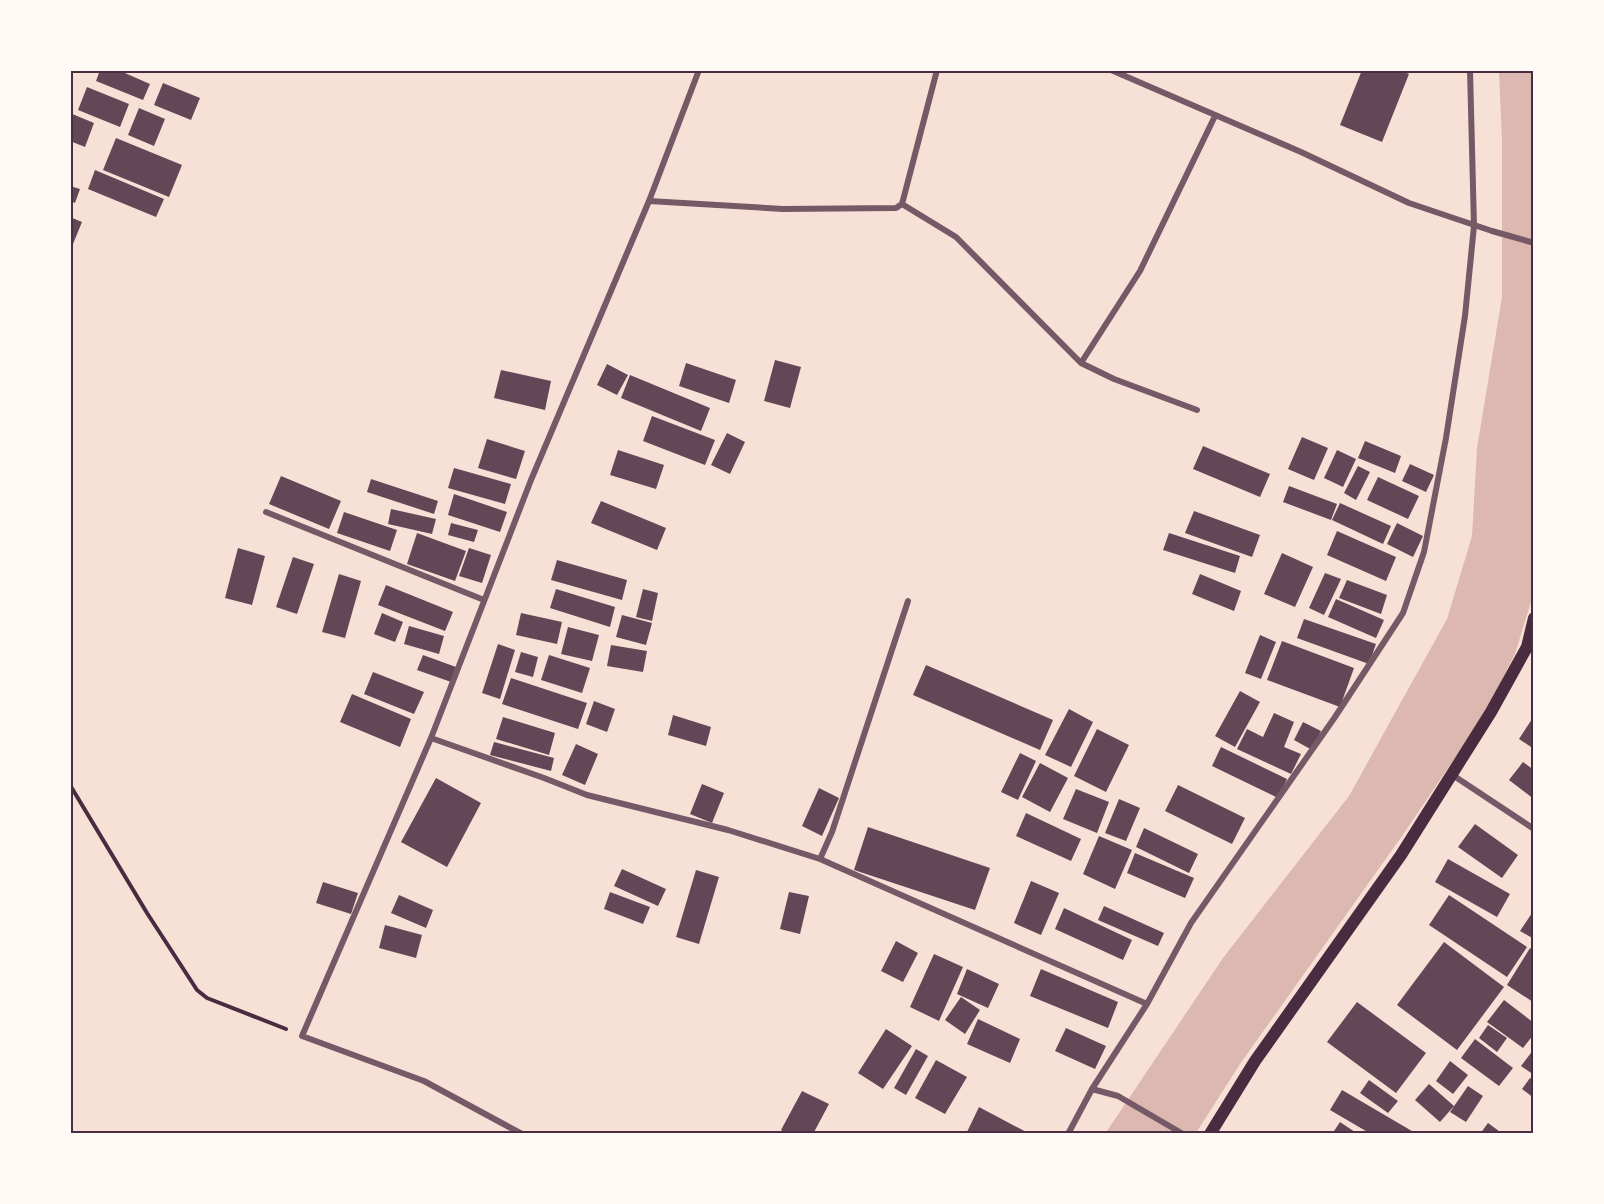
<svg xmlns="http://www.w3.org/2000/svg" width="1604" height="1204" viewBox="0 0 1604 1204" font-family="Merriweather,serif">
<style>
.water{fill:#dcb8b0}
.building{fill:#644757}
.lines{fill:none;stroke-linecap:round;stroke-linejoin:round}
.path{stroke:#4a2c40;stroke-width:4}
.minor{stroke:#755966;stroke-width:6}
.secondary{stroke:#4a2c40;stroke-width:12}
.neatline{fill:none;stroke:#4a2c40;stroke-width:2}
</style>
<rect width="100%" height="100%" fill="#f7e1d7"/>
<path class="water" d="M1499,71H1533L1534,592L1515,654L1486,712L1402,836L1240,1064L1196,1133L1105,1134L1223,958L1349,796L1447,619L1472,536L1477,448L1502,297V142Z"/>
<path class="building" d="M100,70H118L150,84L143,100L96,81Z
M1362,70H1399L1409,74L1382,142L1340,125Z
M163,83L200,98L191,120L154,105Z
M87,87L129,104L120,127L78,110Z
M139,108L165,119L154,146L128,135Z
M70,113L94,123L85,147L70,141Z
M116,138L182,165L169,197L103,170Z
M95,170L164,199L156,217L88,189Z
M70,186L80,189L75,203L70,201Z
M70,217L82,222L73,244L70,243Z
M775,360L801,367L790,408L764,401Z
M686,363L736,380L729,403L679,386Z
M607,364L628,375L617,395L597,385Z
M501,370L551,381L545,410L494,398Z
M630,375L710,408L701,431L621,398Z
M652,416L715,440L705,465L643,441Z
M727,433L745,442L730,474L711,465Z
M1302,437L1328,448L1314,480L1288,469Z
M487,439L525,451L516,479L478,468Z
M1365,441L1401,456L1395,473L1358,458Z
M1203,446L1270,474L1260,497L1193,469Z
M618,450L664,465L656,489L610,475Z
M1337,450L1356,459L1343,487L1324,478Z
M1410,464L1434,475L1426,492L1402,481Z
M1358,466L1370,472L1356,500L1344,493Z
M454,468L511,484L505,504L448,488Z
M281,476L341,501L329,529L269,504Z
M1378,477L1419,496L1408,519L1367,500Z
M371,479L438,501L434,514L367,492Z
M1289,486L1337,504L1331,520L1283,502Z
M454,494L507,512L500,532L448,515Z
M601,501L666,528L657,550L591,523Z
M1340,503L1391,526L1383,544L1332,520Z
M391,509L436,519L432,534L388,524Z
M1194,511L1260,535L1252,557L1185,533Z
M344,512L397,530L390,551L337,533Z
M451,523L478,530L474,542L448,535Z
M1397,523L1423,536L1413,557L1387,544Z
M1337,531L1396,557L1386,581L1327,555Z
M417,533L466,551L455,581L407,564Z
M1169,533L1240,556L1235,573L1163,550Z
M238,548L265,556L252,605L225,598Z
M469,548L491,555L482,583L459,576Z
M1282,553L1313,567L1295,607L1264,594Z
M293,557L314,564L297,614L276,607Z
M557,560L627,580L622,600L551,580Z
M1325,573L1341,579L1324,615L1309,608Z
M339,574L361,581L345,638L322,632Z
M1200,574L1241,591L1234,611L1192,594Z
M1347,580L1387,595L1381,614L1339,598Z
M386,585L453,612L445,631L378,605Z
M556,589L615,607L610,627L550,608Z
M643,589L658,593L652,621L636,617Z
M1336,599L1384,620L1376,638L1328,617Z
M382,613L403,622L395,642L374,634Z
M521,613L562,622L557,644L516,635Z
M622,615L652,623L646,645L616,637Z
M1304,619L1376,644L1369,664L1297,638Z
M409,626L444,636L439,654L404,644Z
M568,627L599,635L592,661L561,654Z
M1260,635L1276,642L1261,679L1245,673Z
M1282,641L1354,668L1340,707L1267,680Z
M498,644L515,650L500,699L482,693Z
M611,645L647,651L643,672L607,666Z
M521,652L538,657L533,677L515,672Z
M423,655L456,667L451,682L417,670Z
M549,655L590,668L582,693L541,680Z
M926,665L1053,720L1040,750L913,695Z
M373,672L424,692L414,714L364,694Z
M511,678L587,703L578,729L502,704Z
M1240,691L1260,702L1235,747L1215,736Z
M352,694L411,719L400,747L340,722Z
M594,701L615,709L607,732L586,724Z
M1069,709L1093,722L1071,767L1045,755Z
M1274,713L1294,722L1284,747L1301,754L1291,774L1237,749L1247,729L1263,737Z
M673,715L711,727L706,746L668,735Z
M1534,716V749L1519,739Z
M503,717L555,733L549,755L496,739Z
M1303,722L1321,731L1312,750L1294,740Z
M1097,729L1129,745L1106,792L1074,776Z
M494,742L554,758L551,771L490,755Z
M576,744L598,754L585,785L562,775Z
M1221,747L1287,779L1278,798L1212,766Z
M1020,753L1036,761L1018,800L1001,792Z
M1523,762L1534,770V799L1509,780Z
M1040,763L1068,778L1050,812L1022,797Z
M436,778L481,803L447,867L401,842Z
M702,784L724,793L712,823L690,814Z
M1178,785L1245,818L1232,844L1165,811Z
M819,788L839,798L822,836L802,826Z
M1076,789L1109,802L1097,833L1063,819Z
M1119,799L1140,808L1126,841L1105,833Z
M1026,813L1081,839L1071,861L1016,836Z
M1475,824L1518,855L1502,878L1458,847Z
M868,827L990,868L975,910L854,870Z
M1144,828L1198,854L1189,873L1136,847Z
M1099,836L1132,850L1115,889L1083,874Z
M1135,853L1194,878L1185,898L1127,873Z
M1448,859L1510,894L1497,917L1435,882Z
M622,869L666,889L658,906L614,886Z
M696,870L719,877L699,944L676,937Z
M1031,881L1059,893L1041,935L1014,923Z
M323,882L358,893L351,914L316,903Z
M610,892L650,907L643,924L604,909Z
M789,892L809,896L800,934L780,929Z
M399,895L433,910L426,928L391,913Z
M1449,895L1527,947L1507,977L1429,925Z
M1104,906L1164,933L1158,946L1098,920Z
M1064,908L1132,940L1123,960L1055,929Z
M1534,910V939L1520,931Z
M385,925L422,935L416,958L379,948Z
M896,941L918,953L903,982L881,971Z
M1444,942L1504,987L1457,1050L1397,1005Z
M1530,948L1534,951L1533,1002L1507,985Z
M934,954L963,967L939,1021L910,1007Z
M967,969L999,984L988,1008L957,994Z
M1041,969L1118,1002L1108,1028L1030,996Z
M961,997L980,1010L965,1034L945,1020Z
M1504,1000L1534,1023V1034L1523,1048L1487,1022Z
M1357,1002L1426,1053L1396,1093L1327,1042Z
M978,1019L1020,1039L1010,1063L967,1044Z
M1488,1025L1507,1038L1497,1052L1479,1038Z
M1066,1028L1106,1046L1095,1069L1055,1051Z
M886,1029L912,1046L883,1089L858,1073Z
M1475,1039L1513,1068L1499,1086L1461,1058Z
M916,1049L928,1056L906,1095L894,1088Z
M1534,1049V1075L1521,1066Z
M936,1060L967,1077L945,1114L915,1098Z
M1450,1061L1468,1075L1453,1094L1436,1081Z
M1530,1078L1534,1080V1098L1522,1089Z
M1369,1080L1398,1101L1388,1113L1360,1093Z
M1429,1084L1454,1106L1440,1122L1415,1100Z
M1468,1086L1483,1096L1466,1122L1450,1112Z
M1342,1090L1417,1134H1371L1330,1110Z
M802,1091L829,1104L813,1134H787L781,1130Z
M979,1107L1030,1134H970L967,1132Z
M1340,1122L1358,1134H1332Z
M1488,1123L1503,1134H1480Z"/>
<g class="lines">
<path class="path" d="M70,785L147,913L197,990L207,998L286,1029"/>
<path class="minor" d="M1111,70L1301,152L1409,203L1492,231L1534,243
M649,201L783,209L896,208L902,204L937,70
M902,204L956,237L1081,363L1114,379L1197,410
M1081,363L1140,271L1215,116
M266,512L484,600
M431,738L544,778L587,795L728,830L820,859L832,832L908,601
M1451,774L1534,829
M820,859L1147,1004
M1092,1089L1118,1096L1183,1134
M522,1134L424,1081L302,1036L431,738L531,480L649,201L699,70
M1068,1134L1092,1089L1147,1004L1191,923L1335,717L1403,613L1424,552L1446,438L1465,316L1474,226L1470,70"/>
<path class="secondary" d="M1210,1134L1255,1061L1401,855L1491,712L1527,647L1534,618"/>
</g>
<rect width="1604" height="1204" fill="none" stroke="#fffaf5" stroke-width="144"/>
<rect x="72" y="72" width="1460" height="1060" class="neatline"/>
</svg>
